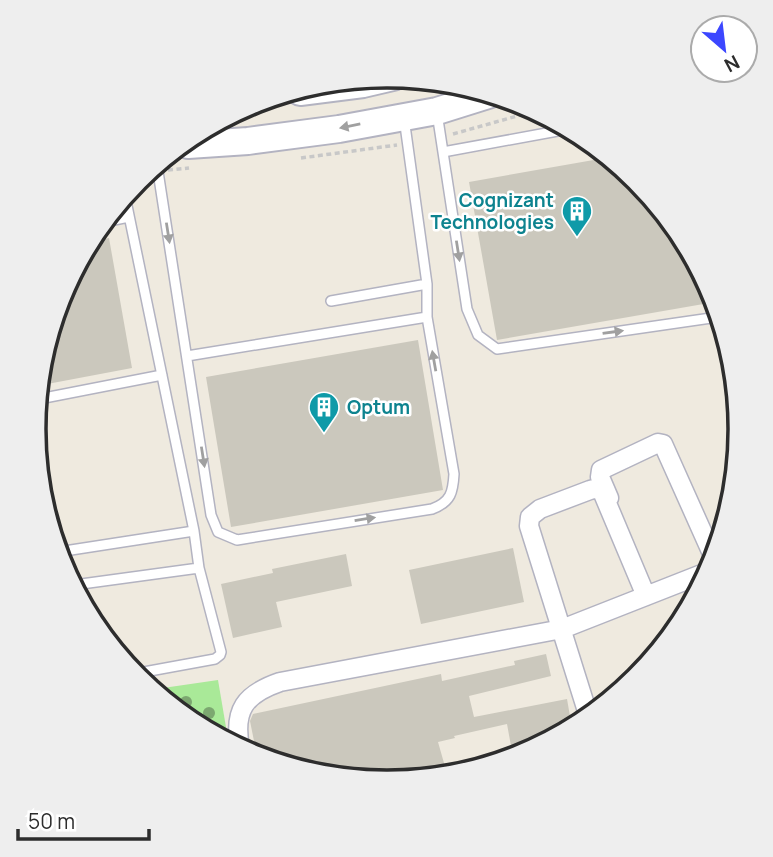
<svg xmlns="http://www.w3.org/2000/svg" width="773" height="857" viewBox="0 0 773 857" font-family="Manrope,sans-serif">
<style>
.green{fill:#a9e998}
.building{fill:#cbc8bd}
.lines{fill:none;stroke-linecap:round;stroke-linejoin:round}
.lane-casing{stroke:#b3b3c1;stroke-width:12}
.street-casing{stroke:#b3b3c1;stroke-width:21}
.secondary-casing{stroke:#b3b3c1;stroke-width:30}
.path{stroke:#c8c8c8;stroke-width:3.5;stroke-dasharray:5 3.5;stroke-linecap:butt}
.lane{stroke:#fff;stroke-width:9}
.street{stroke:#fff;stroke-width:18}
.secondary{stroke:#fff;stroke-width:26}
.tree{fill:#7ca770}
.oneway{fill:#a0a0a0}
.labels{text-anchor:middle;stroke-width:5;stroke-linejoin:round;paint-order:stroke}
.culture-label{font-size:19px;font-weight:bold;fill:#0d838f;stroke:#fff;text-anchor:end}
.rim{fill:none;stroke:#2d2d2d;stroke-width:3.5}
</style>
<rect width="100%" height="100%" fill="#efeadf"/>
<path class="green" d="M218,680L228,739L157,692L163,688Z"/>
<path class="building" d="M605,158L637,179L713,294L715,302L497,340L469,182Z
M109,238L132,368L42,385L60,293L95,241Z
M418,340L443,490L231,527L206,377Z
M513,548L524,602L421,624L409,570Z
M346,554L352,586L276,602L282,627L233,638L221,584L273,573L272,569Z
M546,654L551,676L469,696L474,717L567,699L571,722L521,755L513,757L507,724L454,736L455,738L438,742L446,770L386,782L257,756L250,721L253,714L441,674L442,681L515,665L514,661Z"/>
<g class="lines">
<g class="lane-casing">
<path id="lane" d="M437,113L467,309L478,335L497,349L718,317
M443,152L563,130
M157,165L211,515L218,532L237,540L432,509C451,502 453,492 454,474L427,317V284L404,118
M125,196L194,531L199,568L221,652L220,655L215,659L133,674
M109,221L129,217
M331,301L427,284
M187,356L427,317
M39,399L162,375
M58,552L194,531
M74,585L199,568"/>
</g>
<g class="street-casing">
<path id="street" d="M609,498L600,477L601,470L658,443L663,444L714,558
M587,711L529,526L530,517L540,509L590,490L598,488L601,489L646,596
M240,747C233,710 245,694 280,682L562,629L707,572"/>
</g>
<g class="secondary-casing">
<path id="secondary" d="M300,92L363,84L393,77
M188,145L248,141L339,129L437,111L488,95"/>
</g>
<path class="path" d="M453,134L535,111
M301,158L397,145
M168,170L189,168"/>
<use href="#lane" class="lane"/>
<use href="#street" class="street"/>
<use href="#secondary" class="secondary"/>
</g>
<g class="tree">
<circle cx="186" cy="702" r="6"/>
<circle cx="209" cy="713" r="6"/>
</g>
<defs><path id="oneway-solid" d="M-6-.8H1V-3.2L6.5 0L1 3.2V.8H-6Z" transform="scale(1.75)"/></defs>
<g class="oneway">
<use href="#oneway-solid" transform="translate(350 126) rotate(169)"/>
<use href="#oneway-solid" transform="translate(168 233) rotate(81)"/>
<use href="#oneway-solid" transform="translate(458 251) rotate(81)"/>
<use href="#oneway-solid" transform="translate(613 332) rotate(-8)"/>
<use href="#oneway-solid" transform="translate(434 361) rotate(-100)"/>
<use href="#oneway-solid" transform="translate(203 457) rotate(81)"/>
<use href="#oneway-solid" transform="translate(365 519) rotate(-9)"/>
</g>
<defs>
<g id="building-pin" transform="scale(1.575)"><path d="M0 17L-7.5 6A9.5 9.5 0 1 1 7.5 6Z" fill="#0f9aa8" stroke="#fff"/><path d="M-4-6H4V6H1V3H-1V6H-4ZM-2.5-4.3h1.7v1.8h-1.7ZM.8-4.3h1.7v1.8H.8ZM-2.5-1h1.7V.8h-1.7ZM.8-1h1.7V.8H.8Z" fill="#fff"/></g>
</defs>
<g fill-rule="evenodd">
<use href="#building-pin" x="577" y="211"/>
<use href="#building-pin" x="324" y="407"/>
</g>
<g class="labels">
<g class="culture-label">
<text x="554" y="207">Cognizant<tspan x="554" dy="22">Technologies</tspan></text>
<text x="347" y="414" text-anchor="start">Optum</text>
</g>
</g>
<path d="M0 0H773V857H0ZM46 429a341 341 0 1 1 682 0a341 341 0 1 1-682 0Z" fill="#eee" fill-rule="evenodd"/>
<path class="rim" d="M46 429a341 341 0 1 1 682 0a341 341 0 1 1-682 0Z"/>
<g transform="translate(724 49) rotate(152)"><circle r="33" fill="#ffffff" stroke="#ababab" stroke-width="2"/>
<path d="M0-5L12 26L0 18L-12 26Z" fill="#3c47ff"/>
<text y="-10" font-size="19" font-weight="bold" text-anchor="middle" fill="#2d2d2d">N</text>
</g>
<path d="M18 829v10h131v-10" fill="none" stroke="#2d2d2d" stroke-width="3.5"/>
<text x="28" y="829" font-size="21" fill="#2d2d2d" stroke="#ffffff" stroke-width="5" paint-order="stroke">50 m</text>
</svg>
